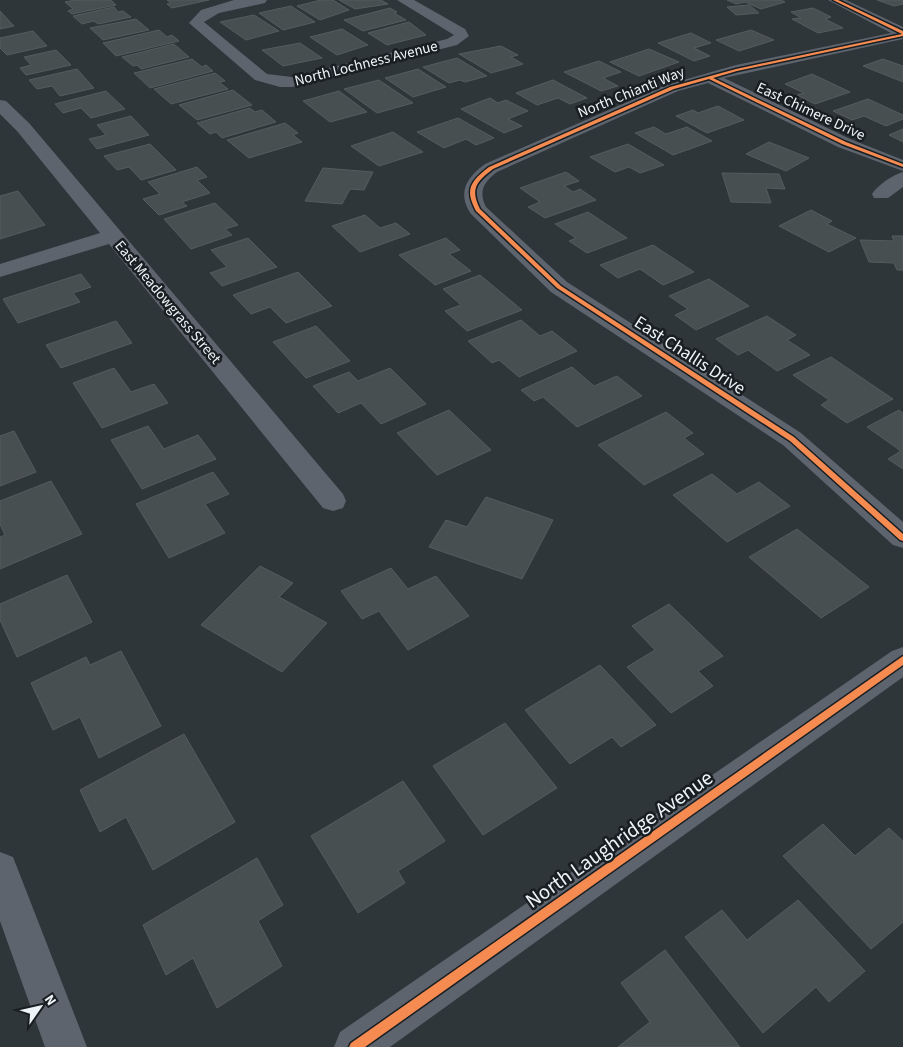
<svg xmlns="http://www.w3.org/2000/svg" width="903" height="1047" viewBox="0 0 903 1047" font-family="'Source Sans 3',sans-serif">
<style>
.building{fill:#484f51;stroke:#555c5e}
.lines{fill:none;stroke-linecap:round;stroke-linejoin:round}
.minor{fill:#5e646e;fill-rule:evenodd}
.cycleway-casing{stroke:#181e21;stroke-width:3}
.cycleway{fill:#f68b52;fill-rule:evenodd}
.labels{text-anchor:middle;stroke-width:5;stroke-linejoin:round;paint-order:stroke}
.far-street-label{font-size:15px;fill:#ecf4f8;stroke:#181e21}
.street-label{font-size:18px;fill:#ecf4f8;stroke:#181e21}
.near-street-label{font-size:21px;fill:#ecf4f8;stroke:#181e21}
</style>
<rect width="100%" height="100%" fill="#2e363a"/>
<path class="building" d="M75,0H111L116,5L72,14L68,11L73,9L65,2Z
M167,0H209L172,8L167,4L171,3Z
M321,0H333L349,10L320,20L297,6Z
M339,0H381L388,4L355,9Z
M727,0H781L785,2L761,9L745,2L736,4Z
M877,0H903V4L894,6Z
M749,5L759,13L736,15L727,7Z
M291,6L315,22L283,30L259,13Z
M114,7L118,12L123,11L131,17L98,24L94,21L82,24L73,16Z
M390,8L397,12L394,13L406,20L363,31L344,20Z
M813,8L831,17L825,19L843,28L818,33L792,19L801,18L791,12Z
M0,11L14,26L0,29Z
M254,15L279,31L246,40L220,22Z
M136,19L149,30L103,40L90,28Z
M409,22L426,35L387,45L368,33Z
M342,29L368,45L337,55L310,37Z
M159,30L167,37L172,35L179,41L116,56L103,43Z
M751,30L774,40L739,51L716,40Z
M33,31L47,46L7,55L0,48V38Z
M691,33L711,43L694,48L710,56L694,61L658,43Z
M300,43L322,58L283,66L262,50Z
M174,44L189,57L141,69L137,65L133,66L122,57Z
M501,46L518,55L511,57L523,64L491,73L459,54Z
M649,49L679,62L639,76L610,62Z
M56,50L71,65L26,75L20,68L31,65L24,57Z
M457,58L487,76L465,82L460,80L449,83L423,67Z
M192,59L202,67L206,65L213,71L150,88L134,73Z
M883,59L903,66V82L863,66Z
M599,61L621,72L603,78L618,86L601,91L564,72Z
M77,69L94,88L60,96L52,86L37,89L29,80Z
M418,69L446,87L413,97L385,78Z
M215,73L225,81L219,82L228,89L171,104L154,89Z
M812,74L850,92L815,104L797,95L804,93L785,84Z
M379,80L413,103L377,113L344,89Z
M553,80L587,98L570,104L558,98L537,105L516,93Z
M233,90L252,105L197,120L179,105Z
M106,91L125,109L91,118L81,108L63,113L55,104Z
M339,91L367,112L330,122L303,101Z
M490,98L498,103L506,100L528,111L508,119L522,126L504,133L461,109Z
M868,99L903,115V119L886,126L864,116L852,120L833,111Z
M718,106L744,120L707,133L676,116L693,110L698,113Z
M250,108L255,112L262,110L276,122L222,138L216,132L210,134L197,123Z
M131,116L149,135L97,149L89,139L106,135L97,125Z
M458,118L494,138L476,145L466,139L444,148L417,132Z
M285,123L298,133L293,135L302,142L249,158L227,140Z
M654,127L666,134L687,127L712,141L673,155L635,133Z
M903,129V142L889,135Z
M393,132L423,152L379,166L351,146Z
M769,142L809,158L786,171L746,154Z
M150,144L176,170L141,180L129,167L117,170L104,156Z
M628,144L664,165L640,173L629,167L615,172L590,157Z
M197,167L207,177L197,180L210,193L182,202L187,206L159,215L143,199L160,194L148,182Z
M323,168L373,172L364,190L350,189L342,204L305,201Z
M566,172L579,181L564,186L573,192L580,189L596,200L545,218L528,207L540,202L520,188Z
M722,173L779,174L785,189L766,188L771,203L731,202Z
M18,191L45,225L0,239V196Z
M215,203L238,225L225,229L232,235L191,249L164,219Z
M811,210L832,221L827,224L856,238L829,252L779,226Z
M588,212L627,238L587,253L569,241L576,238L555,224Z
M365,215L380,228L396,223L410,234L360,252L332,226Z
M892,236H903V270H897L894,263L869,262L860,240L894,241Z
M248,238L277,267L222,286L210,273L227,267L211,250Z
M446,238L460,250L449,254L471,271L435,285L399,255Z
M653,245L694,272L663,285L640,269L618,278L600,265Z
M298,272L332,306L286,323L270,307L251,314L233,295Z
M81,274L91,287L73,293L80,302L18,323L3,299Z
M480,275L522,310L467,331L445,311L461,305L443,289Z
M709,279L749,306L696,330L675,315L688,309L669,296Z
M767,316L796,335L787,340L810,355L777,371L748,350L738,355L716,339Z
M521,320L540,336L552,331L577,351L519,377L499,360L492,363L468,341Z
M116,321L132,343L61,368L46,345Z
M316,326L350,361L306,378L273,342Z
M831,357L893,399L847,423L821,405L829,400L793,375Z
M572,367L594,386L617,376L642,396L577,427L543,397L534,401L521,390Z
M114,368L131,392L154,384L168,403L102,428L73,383Z
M390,368L426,404L381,424L361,403L338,413L313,386L349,372L358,381Z
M449,410L491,450L437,475L397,433Z
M899,410L903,413V469L888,459L901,451L867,427Z
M666,412L693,433L684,438L704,454L644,485L598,445Z
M148,426L164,449L198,435L216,459L142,489L111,440Z
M14,431L36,472L0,486V436Z
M213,472L229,494L205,504L225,533L169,558L136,504Z
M712,474L737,494L759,482L790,506L727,542L673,495Z
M51,481L82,534L0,569V537L5,535L0,524V501Z
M486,497L553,520L522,579L429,547L446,520L467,527Z
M797,529L869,587L821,618L749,557Z
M260,566L293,583L279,597L327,623L282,672L201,625Z
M391,568L408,589L436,576L469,616L408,650L379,611L362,619L341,591Z
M67,575L92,622L17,657L0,620V604Z
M669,604L723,656L698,671L713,686L671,713L627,667L655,650L632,626Z
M121,651L161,726L99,758L80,717L53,730L31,683L86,657L90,665Z
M600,665L656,725L621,747L612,737L570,764L525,710Z
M505,723L557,788L483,835L433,766Z
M184,734L235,822L153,870L126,817L100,832L80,790Z
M403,781L445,841L398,871L405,883L358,913L311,836Z
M823,824L855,856L889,828L903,841V922L871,949L783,856Z
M257,858L283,905L258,921L282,966L217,1008L193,958L166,975L143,925Z
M798,900L865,971L829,1002L816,987L763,1033L685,937L722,910L747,940Z
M665,950L740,1047H618L650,1022L621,983Z"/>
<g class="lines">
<path class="minor" d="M234,0H267L265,3L219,13L204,22L267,74L292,77L447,39L454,35L397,0H414L465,29L469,36L457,45L292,87H280L255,80L189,23L201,10Z
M828,0H846L903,27V39L724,78L850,139L903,160V171L838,147L708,83L678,91L497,172C484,182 478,191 486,207L567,282L801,433L903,522V548L893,545L783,445L551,292L471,214C457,193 466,178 485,164L666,85L736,65L891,33Z
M0,100L6,101L29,123L343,494L346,501L343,508L333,511L323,508L109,244L0,277V264L100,233L17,131L0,114Z
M903,172V187L888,198H874L872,194C878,185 892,175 903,172Z
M903,647V677L390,1047H334L340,1032L892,651Z
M0,852L13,857L87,1047H45L0,921Z"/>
<g class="cycleway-casing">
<path id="cycleway" d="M833,0H838L903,31V36L737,71L713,78L846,142L903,164V167L842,144L709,79L674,89L493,169C476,182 470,189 480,209L561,286L794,437L903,534V541L900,540L790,441L557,288L476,211C464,189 471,181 489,167L670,87L736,69L902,34Z
M903,656V665L365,1047H349L351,1043Z"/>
</g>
<use href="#cycleway" class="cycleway"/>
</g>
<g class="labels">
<g class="far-street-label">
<text transform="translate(366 63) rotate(-14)" y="5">North Lochness Avenue</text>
<text transform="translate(631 92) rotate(-22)" y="5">North Chianti Way</text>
<text transform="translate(811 111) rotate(25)" y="5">East Chimere Drive</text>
<text transform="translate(168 302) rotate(50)" y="5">East Meadowgrass Street</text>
</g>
<g class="street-label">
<text transform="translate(690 355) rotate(33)" y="6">East Challis Drive</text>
</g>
<g class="near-street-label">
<text transform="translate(619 839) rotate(-35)" y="7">North Laughridge Avenue</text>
</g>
</g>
<g transform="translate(40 1007) rotate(56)" stroke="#181e21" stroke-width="4" paint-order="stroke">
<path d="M0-4L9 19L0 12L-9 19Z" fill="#ecf4f8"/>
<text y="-8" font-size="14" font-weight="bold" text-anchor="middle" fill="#ecf4f8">N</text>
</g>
</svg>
